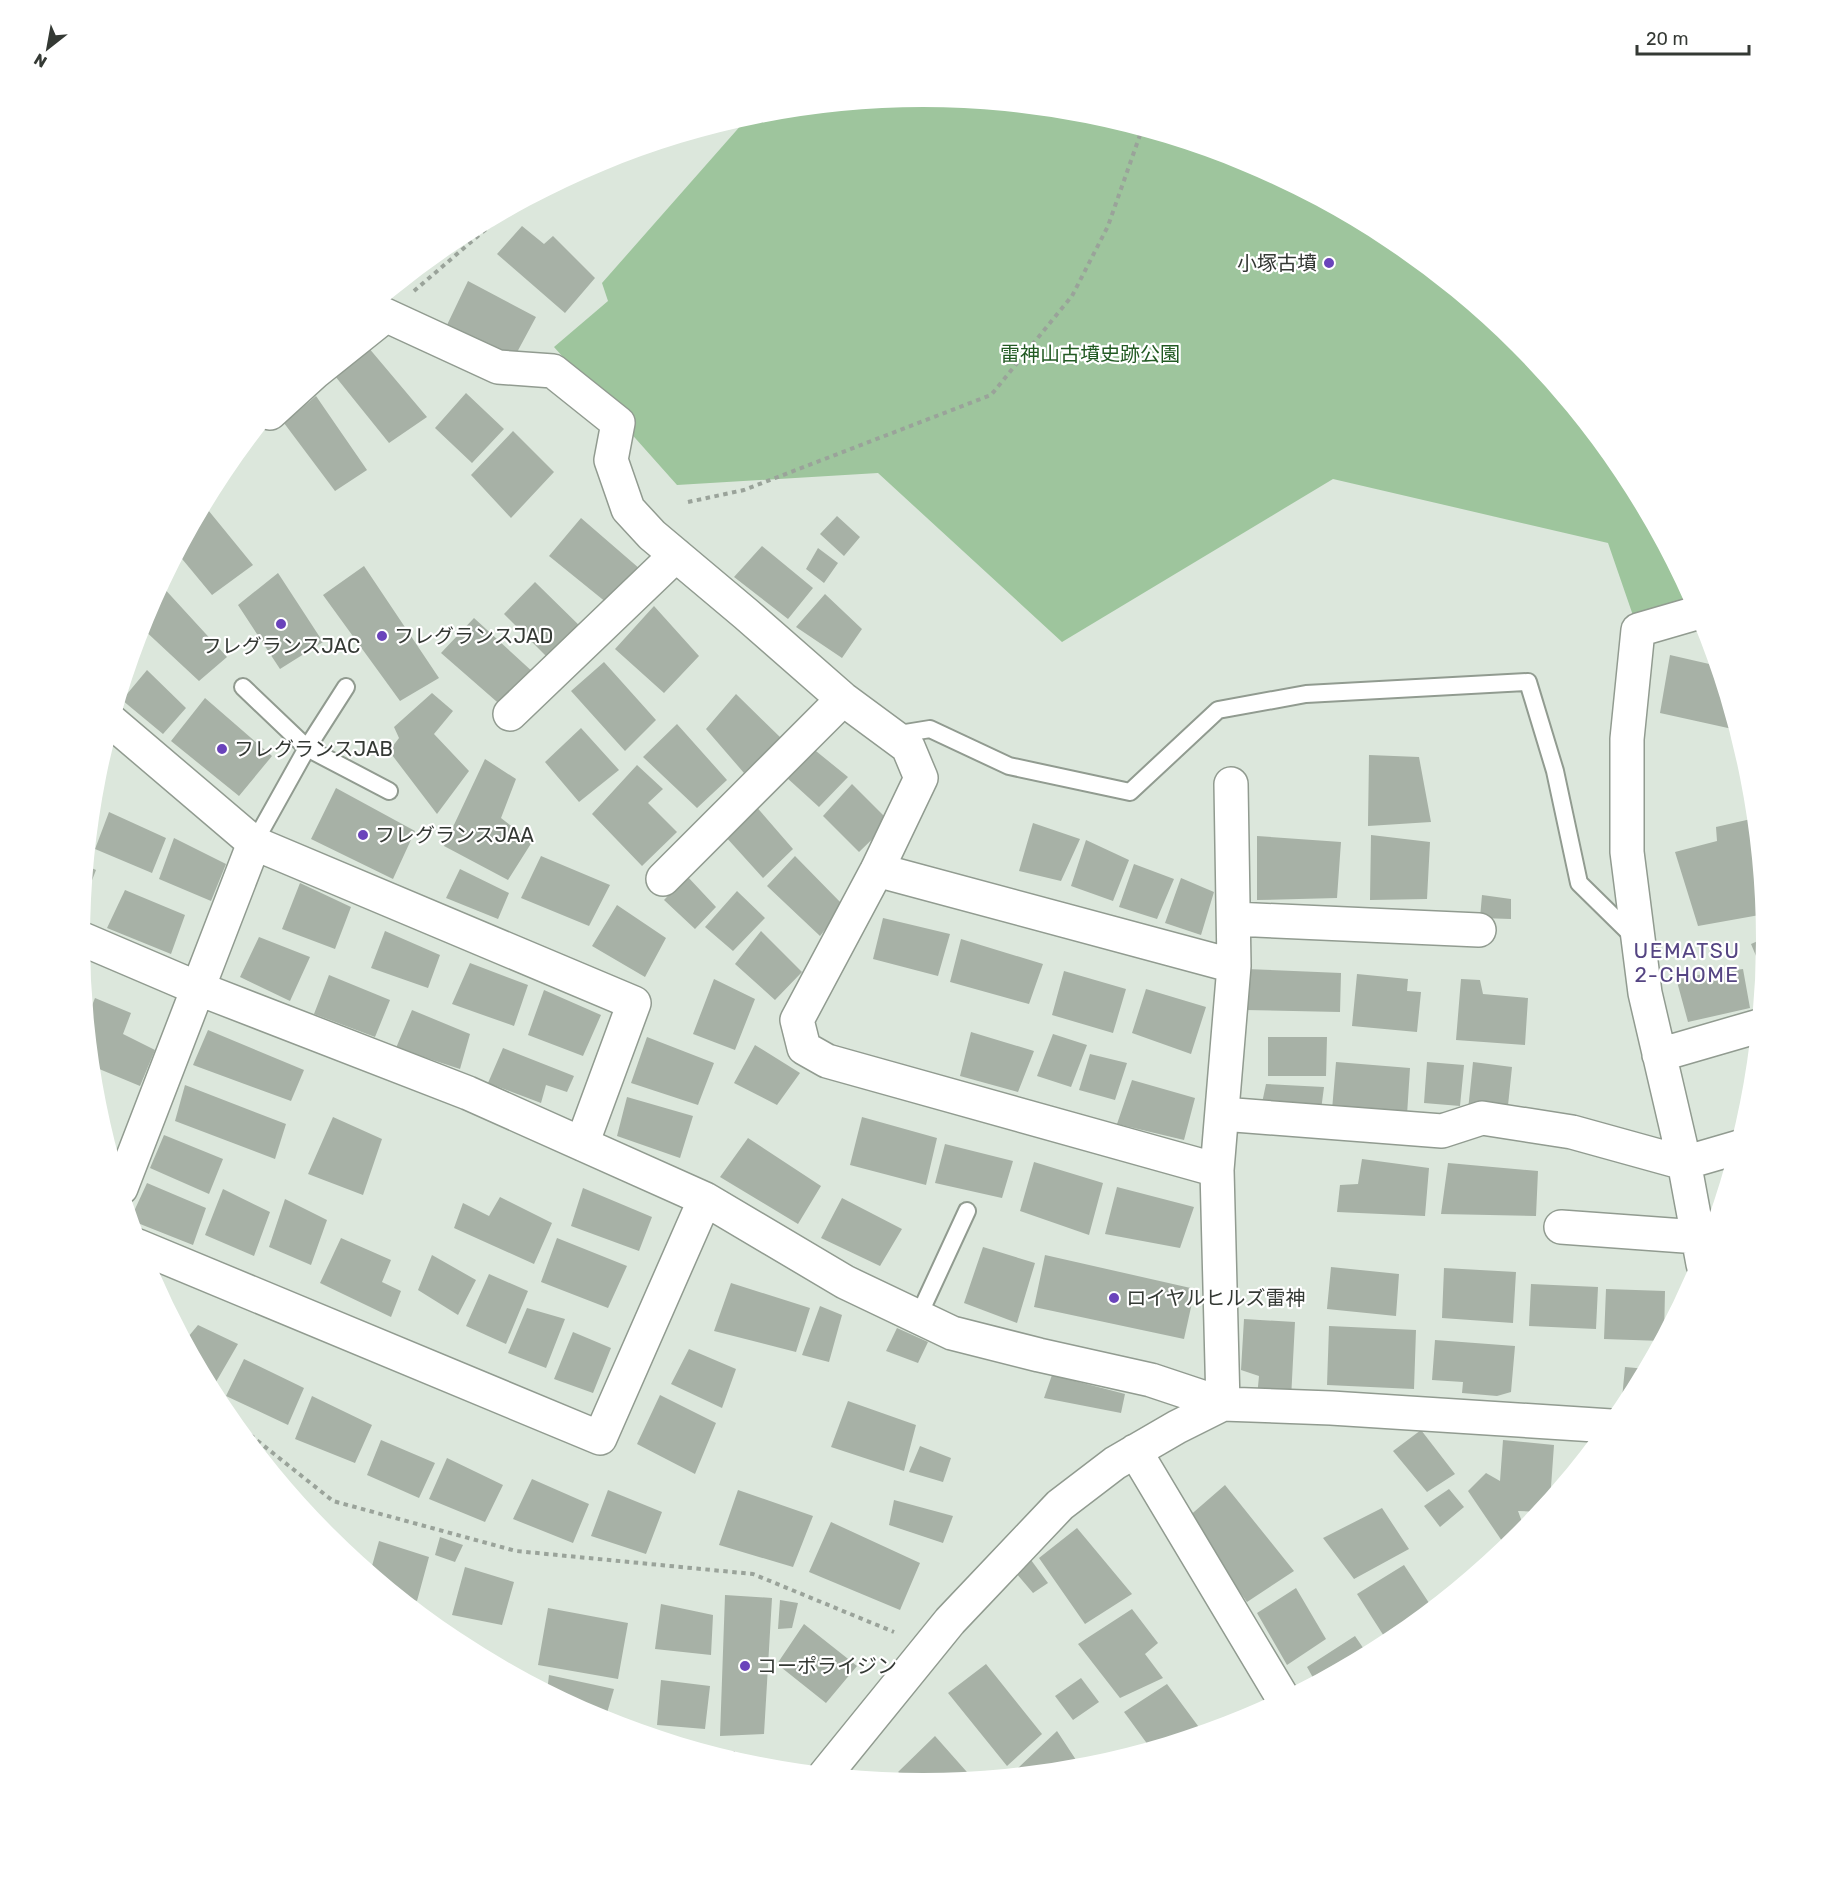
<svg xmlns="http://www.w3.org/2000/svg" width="1847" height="1881" viewBox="0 0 1847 1881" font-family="Rubik,'Noto Sans JP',sans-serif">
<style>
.green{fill:#9ec59d}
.building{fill:#a7b1a6}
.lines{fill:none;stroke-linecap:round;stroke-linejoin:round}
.lane-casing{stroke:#919b90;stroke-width:20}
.street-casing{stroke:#919b90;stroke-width:36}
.path{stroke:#9aa39a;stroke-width:4;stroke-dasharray:4.5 4.5;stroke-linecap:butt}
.lane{stroke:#fff;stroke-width:16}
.street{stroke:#fff;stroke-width:33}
.poi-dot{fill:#6a43bb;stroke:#fff;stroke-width:2}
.labels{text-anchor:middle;stroke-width:4.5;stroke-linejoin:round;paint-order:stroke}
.poi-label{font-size:20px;fill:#343934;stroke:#fff;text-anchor:start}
.park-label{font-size:20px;fill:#225a23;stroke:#fff}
.neighbourhood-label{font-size:21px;letter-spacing:1.5px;fill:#554583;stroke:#fff}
</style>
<rect width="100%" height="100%" fill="#dce7dc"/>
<path class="green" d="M924,97L1088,113L1247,161L1393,239L1521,344L1625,472L1700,612L1638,630L1608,543L1333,479L1062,642L878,473L677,485L554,347L608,301L602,283L750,115L759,113Z"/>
<path class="building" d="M522,226L544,244L553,236L595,278L565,313L497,254Z
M468,281L536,317L515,356L447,325Z
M368,347L427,417L389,443L335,376Z
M466,393L504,429L472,463L435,428Z
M316,396L367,470L335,491L284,423Z
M513,431L554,472L511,518L471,475Z
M204,505L253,565L212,595L178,554Z
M837,516L860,537L844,556L820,534Z
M581,518L640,569L607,603L549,556Z
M762,546L813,588L788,619L734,577Z
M818,548L838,563L824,583L806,569Z
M364,566L439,678L400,701L323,595Z
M278,573L323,642L280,669L238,605Z
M535,582L586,632L554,664L504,614Z
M161,585L227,657L199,681L141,627L144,617Z
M825,594L862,629L842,658L796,627Z
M654,606L699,656L664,693L615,649Z
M474,618L535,674L504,708L441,653Z
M1670,655L1718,666L1737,730L1660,713Z
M604,662L656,720L625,751L571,691Z
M147,670L186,708L163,734L122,700Z
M432,693L453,711L434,734L469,771L437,814L389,751L399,738L394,727Z
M736,694L782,739L744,773L706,729Z
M205,698L272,756L239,796L171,741Z
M677,724L727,780L697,808L643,757Z
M581,728L619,770L579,802L545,762Z
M811,747L848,777L819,807L786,777Z
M1369,755L1419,757L1431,822L1368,826Z
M485,759L516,779L501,818L532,842L508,880L444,846Z
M637,765L663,789L648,803L677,832L642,866L592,814Z
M852,784L890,822L859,852L823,816Z
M336,788L415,831L393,879L311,839Z
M754,804L793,849L763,878L725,836Z
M109,812L166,838L152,873L95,849Z
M1751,819L1755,834H1757L1765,914L1698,926L1675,852L1717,841L1716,827Z
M1033,823L1080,839L1061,881L1019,871Z
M1371,835L1430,842L1427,899L1370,900Z
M1257,836L1341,842L1337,898L1257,900Z
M174,838L226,864L211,901L159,879Z
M1086,840L1129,860L1113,901L1071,886Z
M541,856L610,885L589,926L521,898Z
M795,856L844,906L820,936L767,886Z
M1134,864L1174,879L1157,919L1119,907Z
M87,866L96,870L84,901H83Z
M460,869L509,893L498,919L446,898Z
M687,876L716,907L695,929L664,900Z
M1181,878L1214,892L1201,935L1165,923Z
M300,883L351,907L335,949L282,929Z
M125,890L185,915L171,954L107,928Z
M737,891L765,918L733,951L705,927Z
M1482,895L1511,899V919L1480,918Z
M617,905L666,938L645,977L592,946Z
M883,918L950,934L938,976L873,959Z
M385,931L440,955L428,988L371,968Z
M761,931L802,972L775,1000L735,964Z
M259,937L310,957L290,1001L240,977Z
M1767,937L1768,940L1764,975L1751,944Z
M961,939L1043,964L1029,1004L950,982Z
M470,963L528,985L514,1026L452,1004Z
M1246,969L1341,973L1340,1012L1245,1010Z
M1743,969L1750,1008L1688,1022L1676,978Z
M1064,971L1126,989L1113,1033L1052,1015Z
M1357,974L1408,979L1407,991L1421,992L1417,1032L1352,1026Z
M329,975L390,1000L375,1037L314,1014Z
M714,979L755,999L735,1050L693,1034Z
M1461,979L1480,980L1483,994L1528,998L1525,1045L1456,1040Z
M1146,989L1206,1007L1191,1054L1132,1033Z
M544,990L601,1015L583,1056L528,1035Z
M95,998L131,1013L123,1034L155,1050L140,1086L92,1066L87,1018Z
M412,1010L470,1034L460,1069L396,1048Z
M208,1030L304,1070L291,1101L193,1065Z
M971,1032L1034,1051L1018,1092L960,1076Z
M1053,1034L1087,1045L1071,1087L1037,1076Z
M647,1037L714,1063L698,1105L631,1083Z
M1268,1037H1327L1326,1076H1268Z
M755,1045L800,1073L777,1105L734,1083Z
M503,1048L574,1076L567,1092L546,1085L541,1103L488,1083Z
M1090,1054L1127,1063L1115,1100L1079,1090Z
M1336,1062L1410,1068L1407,1115L1332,1110Z
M1427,1062L1464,1065L1460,1106L1424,1103Z
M1473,1062L1512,1067L1507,1115L1468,1110Z
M1132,1080L1195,1098L1184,1140L1117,1124Z
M1266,1084L1324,1087L1321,1110L1262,1103Z
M185,1085L286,1124L275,1159L175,1121Z
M627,1097L693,1116L680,1158L617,1136Z
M333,1117L382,1139L363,1195L308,1174Z
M862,1117L937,1138L926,1185L850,1165Z
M164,1135L223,1159L209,1194L150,1168Z
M748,1138L821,1186L798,1224L720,1177Z
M945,1144L1013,1161L1002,1198L935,1183Z
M1362,1159L1429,1168L1425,1216L1337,1212L1340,1185L1358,1184Z
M1034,1162L1103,1183L1089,1235L1020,1211Z
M1448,1163L1538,1171L1536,1216L1441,1214Z
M147,1183L206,1208L193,1245L130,1220Z
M1117,1187L1194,1207L1180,1248L1105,1234Z
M583,1188L652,1217L639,1251L571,1226Z
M223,1189L270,1212L254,1256L205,1235Z
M500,1197L552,1223L534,1264L454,1228L463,1203L489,1216Z
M842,1198L902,1229L880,1266L821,1238Z
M285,1199L327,1220L311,1265L269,1247Z
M341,1238L391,1260L382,1282L401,1291L391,1317L320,1283Z
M557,1238L627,1266L608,1308L541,1282Z
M983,1247L1035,1263L1017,1323L964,1303Z
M432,1255L476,1280L458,1315L418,1290Z
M1045,1255L1195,1289L1184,1339L1034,1307Z
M1331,1267L1399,1274L1396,1316L1327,1309Z
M1444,1268L1516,1272L1513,1323L1442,1318Z
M489,1274L528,1291L506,1344L466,1326Z
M731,1283L810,1308L796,1352L714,1331Z
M1531,1284L1598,1287L1596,1329L1529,1326Z
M1606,1289L1665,1291L1664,1337L1662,1341L1604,1339Z
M820,1306L842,1315L829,1362L802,1355Z
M527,1308L565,1319L546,1368L508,1353Z
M1244,1319L1295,1322L1291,1399L1257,1397L1259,1376L1241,1370Z
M198,1325L238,1344L216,1382L205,1378L182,1334L188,1337Z
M1329,1326L1416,1330L1414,1389L1327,1385Z
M897,1328L928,1342L918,1363L886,1351Z
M573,1332L611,1348L593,1393L554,1379Z
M1435,1340L1515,1346L1511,1392L1497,1396L1462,1393L1463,1382L1432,1380Z
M689,1349L736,1369L722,1408L671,1384Z
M244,1359L304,1388L288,1425L226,1396Z
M1625,1367L1647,1369L1625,1409H1621Z
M1052,1375L1125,1394L1121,1413L1044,1398Z
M660,1395L716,1423L695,1474L637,1444Z
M312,1396L372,1425L355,1463L295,1439Z
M848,1401L916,1425L904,1471L831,1447Z
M1421,1430L1455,1474L1427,1492L1393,1451Z
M381,1440L435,1463L419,1498L367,1475Z
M1503,1440L1554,1445L1550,1501L1541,1512L1518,1511L1525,1530L1502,1541L1468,1491L1486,1473L1500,1481Z
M920,1446L951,1458L943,1482L909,1472Z
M447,1458L503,1485L485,1522L429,1499Z
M532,1479L589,1504L573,1543L513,1519Z
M1225,1485L1294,1571L1247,1602L1187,1518Z
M1449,1489L1464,1507L1440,1527L1424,1506Z
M608,1490L662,1512L646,1554L591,1536Z
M738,1490L813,1516L793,1567L719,1545Z
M894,1500L953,1516L943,1543L889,1525Z
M1382,1508L1409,1549L1354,1579L1323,1538Z
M831,1522L920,1563L900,1610L809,1572Z
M1077,1528L1132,1594L1085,1624L1039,1558Z
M440,1537L463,1545L455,1562L435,1555Z
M379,1541L429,1557L417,1601L398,1596L370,1573Z
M1031,1560L1048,1583L1033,1593L1016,1573Z
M1404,1565L1433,1609L1389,1644L1357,1594Z
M465,1567L514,1582L502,1625L452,1615Z
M1296,1588L1326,1639L1287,1665L1257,1613Z
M725,1595L772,1598L764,1734L720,1736Z
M780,1600L798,1603L792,1628L778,1629Z
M661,1604L713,1615L711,1655L655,1649Z
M548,1608L628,1623L618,1679L538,1665Z
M1132,1609L1158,1643L1145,1654L1163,1678L1120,1698L1078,1644Z
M804,1624L857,1666L826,1703L777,1664Z
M1355,1636L1368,1655L1316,1683L1307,1667Z
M986,1664L1042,1734L1007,1766L948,1693Z
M549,1675L614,1689L607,1713L575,1706L547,1692Z
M1081,1678L1099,1702L1073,1720L1055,1696Z
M661,1680L710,1686L705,1729L657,1725Z
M1167,1684L1201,1730L1191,1737L1151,1749L1124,1712Z
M1057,1731L1082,1769L1023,1775L1018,1768Z
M935,1736L974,1780L923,1784L910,1783L898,1772Z
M735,1751V1761L708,1753Z"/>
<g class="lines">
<g class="lane-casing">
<path id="lane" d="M243,687L307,748L254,843
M346,687L307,748L389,791
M893,735L930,729L1009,766L1130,792L1218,710L1306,694L1528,682L1555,771L1579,883L1635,938
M918,1317L967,1211"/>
</g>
<g class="street-casing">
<path id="street" d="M370,308L498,367L553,371L618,423L611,460L628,509L652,535L746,614L843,699L908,747L921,778L877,870L797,1020L804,1048L827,1061L1217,1170
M270,413L315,372L385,316
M1700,612L1638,630L1627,739V852L1645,993L1683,1156L1703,1264
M510,714L676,555
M112,722L254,843L634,1003L582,1144
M877,870L1234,966
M663,879L843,699
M1234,919L1479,930
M80,938L197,988L468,1093L705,1199L845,1282L952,1333L1039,1355L1151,1380L1223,1404L1217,1170L1234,966L1231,784
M1659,1055L1759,1026
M1222,1114L1442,1131L1482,1118L1572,1132L1684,1163L1739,1147
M121,1188L254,843
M1561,1227L1698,1237
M138,1246L600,1438L705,1199
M1135,1451L1284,1700
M825,1775L950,1621L1060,1505L1115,1463L1177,1427L1223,1404L1331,1408L1611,1426"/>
</g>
<path class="path" d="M414,291L507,211
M688,502L744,490L991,395L1072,296L1108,226L1140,135L1145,130
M229,1418L333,1501L516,1551L753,1574L894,1632"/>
<use href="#lane" class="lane"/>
<use href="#street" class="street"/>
</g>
<g class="poi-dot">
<circle cx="1329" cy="263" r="6"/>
<circle cx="281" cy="624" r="6"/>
<circle cx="382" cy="636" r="6"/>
<circle cx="222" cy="749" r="6"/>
<circle cx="363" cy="835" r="6"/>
<circle cx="1114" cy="1298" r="6"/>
<circle cx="745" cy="1666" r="6"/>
</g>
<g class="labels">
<g class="poi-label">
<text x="1317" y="270" text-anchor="end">小塚古墳</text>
<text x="394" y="643">フレグランスJAD</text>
<text x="281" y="653" text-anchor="middle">フレグランスJAC</text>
<text x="234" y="756">フレグランスJAB</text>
<text x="375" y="842">フレグランスJAA</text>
<text x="1126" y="1305">ロイヤルヒルズ雷神</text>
<text x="757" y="1673">コーポライジン</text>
</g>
<g class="park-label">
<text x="1090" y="361">雷神山古墳史跡公園</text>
</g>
<g class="neighbourhood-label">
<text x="1687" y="958">UEMATSU<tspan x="1687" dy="24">2-CHOME</tspan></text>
</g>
</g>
<path d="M0 0H1847V1881H0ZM90 940a833 833 0 1 1 1666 0a833 833 0 1 1-1666 0Z" fill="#fff" fill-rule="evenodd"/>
<g transform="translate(48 48) rotate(211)" stroke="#ffffff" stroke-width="4.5" paint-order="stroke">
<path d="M0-4.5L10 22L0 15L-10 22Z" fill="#343934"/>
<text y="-9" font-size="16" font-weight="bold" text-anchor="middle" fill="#343934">N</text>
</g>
<path d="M1637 45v9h112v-9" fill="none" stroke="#343934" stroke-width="3"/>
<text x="1646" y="45" font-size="18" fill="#343934" stroke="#ffffff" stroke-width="4.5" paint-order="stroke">20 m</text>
</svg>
